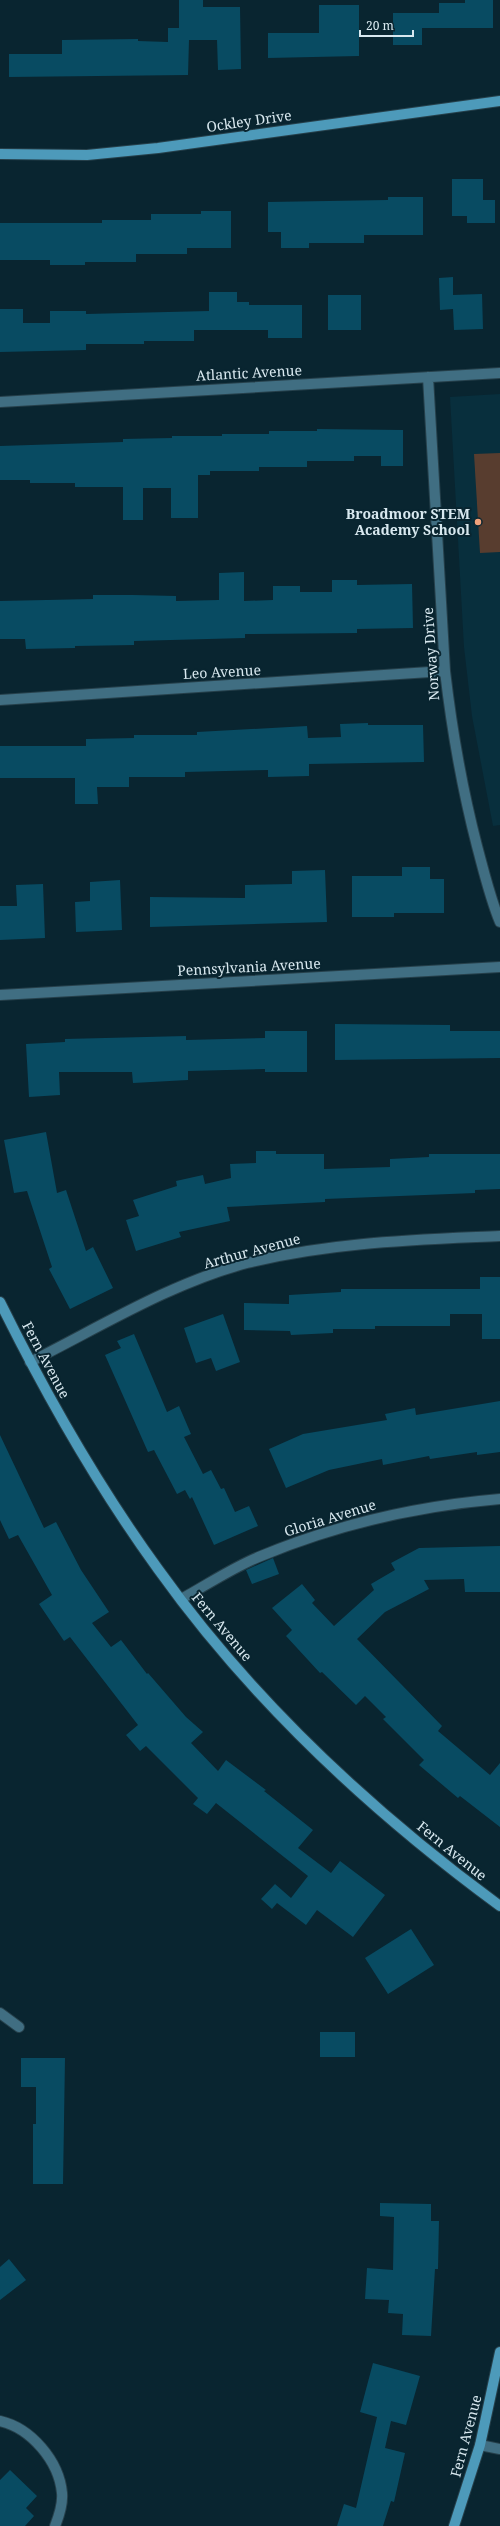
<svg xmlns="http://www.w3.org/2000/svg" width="500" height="2526" viewBox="0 0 500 2526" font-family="'Noto Serif',serif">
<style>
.built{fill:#082f3d}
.green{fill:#583d2f}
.building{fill:#084b62}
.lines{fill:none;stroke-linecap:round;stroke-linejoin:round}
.street-casing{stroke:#26404b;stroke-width:12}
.secondary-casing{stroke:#26404b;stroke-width:12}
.street{stroke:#406e82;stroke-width:10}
.secondary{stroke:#4d9aba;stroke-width:10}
.poi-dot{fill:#f1a27b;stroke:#092530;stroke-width:1.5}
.labels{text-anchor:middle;stroke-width:4;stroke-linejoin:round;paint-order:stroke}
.street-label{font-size:14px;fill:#d8e8ef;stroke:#092530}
.poi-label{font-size:14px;font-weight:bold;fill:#d8e8ef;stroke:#092530;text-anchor:end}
</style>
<rect width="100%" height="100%" fill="#092530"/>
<path class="built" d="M500,394V825L493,826L472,716L464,647L450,397Z"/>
<path class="green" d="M500,453V552L480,553L474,454Z"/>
<path class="building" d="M179,0H203V7H240L241,69L218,70L217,40H189L188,75L9,77V54H62V40L138,39V41L168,42V28H179Z
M465,0H493V28H422V45H393V13H439V3H465Z
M319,5H359V56L268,58V33H319Z
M452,179H483V200H495V223H467V216H452Z
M388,197H423V235H364V243H309V248H281V232H268V202L388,200Z
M201,211H231V248H187V254H136V262H85V265H50V260H0V223H102V220H151V214H201Z
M453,277V295L482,294L483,329L454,330L453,309L440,310L439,278Z
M209,292H237V302H249V305H302V338H268V330H194V341H144V344H86V350L0,352V309H23V323H50V311H86V314L209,311Z
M328,295H361V330H328Z
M317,429L403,430V466H381V456H354V461H307V467H259V471H210V475H198V518H171V488H143V520H123V487H75V483H30V480H0V446L123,442V439L172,438V436H222V434H269V431H317Z
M244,572V601L273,600V586H300V592H332V580H357V585L412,584L413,628L357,629V633L245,634V638L134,641V645L75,646V648L26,649L25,639H0V601L93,599V595H133L176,596V601L219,600V573Z
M368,723V725H423L424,762L309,764V776L268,777V770L185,772V777H129V787H97L98,804H75V778H0V746H86V739L134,738V735H197V732L307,726L308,738L341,737L340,724Z
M402,867H430V879H444V913H394V917H352V876H402Z
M325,870L327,922L150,927V897L245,898V885L292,884V871Z
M120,880L122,930L76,932L75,902L90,901V882Z
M43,884L45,938L0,940V906H17L16,885Z
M335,1024L450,1025V1031H500V1058L335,1060Z
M265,1031H307V1072H265V1069L188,1071V1080L133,1083L132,1072H59L60,1095L29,1097L26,1044L65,1042V1039L186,1036V1040L265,1038Z
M46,1132L57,1193L66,1190L86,1251L93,1247L113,1288L70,1309L49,1269L52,1267L27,1191L14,1193L4,1140Z
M256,1151H276V1154H324V1169L390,1167V1159L429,1157V1154H500V1189L475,1190V1193L325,1199V1202L227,1207L230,1221L179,1232L181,1237L136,1251L126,1220L139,1216L133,1200L177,1186L176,1181L203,1175L205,1184L231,1178L230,1164L256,1163Z
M480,1277H500V1339H482V1314H450V1326H375V1329H333V1333L291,1335L290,1331L244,1330V1303L289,1304V1295L341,1292V1289H480Z
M223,1314L240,1362L216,1371L211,1358L196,1363L184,1328Z
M134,1334L167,1412L179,1406L191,1434L184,1437L203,1474L211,1470L221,1489L224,1488L235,1512L249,1506L258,1526L214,1545L192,1497L190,1499L185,1490L177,1494L154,1450L148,1452L105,1355L121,1348L117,1341Z
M500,1401V1452L477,1455V1452L430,1459L429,1456L383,1465L382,1459L329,1470L286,1488L269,1449L303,1434L387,1420L385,1414L415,1408L416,1415Z
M0,1435L44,1528L56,1522L81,1570L109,1612L92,1623L111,1647L121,1640L147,1674L148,1673L186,1717L203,1732L191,1743L218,1771L226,1760L266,1790L264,1791L313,1830L298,1848L331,1873L340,1861L385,1895L353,1937L317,1910L306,1925L277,1903L272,1909L261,1899L275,1884L291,1898L308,1876L216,1803L207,1814L193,1804L198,1798L146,1746L140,1751L126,1735L138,1725L70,1637L64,1641L39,1604L52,1595L18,1535L9,1539L0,1520Z
M500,1546V1592H465L464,1579L424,1580L429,1589L385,1612L357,1639L442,1726L438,1731L490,1775L500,1763V1827L460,1796L458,1798L419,1765L424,1760L383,1719L386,1717L365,1696L356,1705L322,1672L320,1673L286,1636L292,1630L272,1608L302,1584L315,1600L312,1603L334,1626L374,1590L371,1584L395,1570L391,1563L419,1548Z
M273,1558L279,1574L252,1584L246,1570Z
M411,1929L434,1965L388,1994L365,1958Z
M320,2032H355V2057H320Z
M21,2058H65L63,2184H33V2124H36V2087H21Z
M380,2203L431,2204V2221H439L438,2269H435L431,2336L402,2335L403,2314L388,2313L389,2300L365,2299L367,2268L393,2270L394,2217L380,2216Z
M9,2259L26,2280L0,2300V2267Z
M373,2363L420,2376L406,2425L391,2421L385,2448L405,2453L394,2502L391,2501L383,2526H337L344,2504L356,2508L377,2417L360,2412Z
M10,2470L37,2496L26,2508L34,2516L25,2526H0V2480Z"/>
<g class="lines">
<g class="street-casing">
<path id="street" d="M428,377L445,671C452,731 462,788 477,846C484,872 490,898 500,922
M0,402L500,373
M0,700L445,671
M0,995L500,967
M30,1362C100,1327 171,1283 247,1263C331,1242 415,1240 500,1236
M181,1599C207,1585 233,1567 261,1556C338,1524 417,1506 500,1499
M0,2013L19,2027
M0,2421C31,2428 59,2461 62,2493C63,2504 59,2516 55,2526
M480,2445L500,2449"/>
</g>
<g class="secondary-casing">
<path id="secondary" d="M0,154L87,155L158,148L500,101
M0,1302C46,1395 97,1485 158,1569C251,1699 372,1812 500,1906
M454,2526L480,2445L500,2352"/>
</g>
<use href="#street" class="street"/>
<use href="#secondary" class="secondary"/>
</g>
<circle class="poi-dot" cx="478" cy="522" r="4"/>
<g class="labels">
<g class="street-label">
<text transform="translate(249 121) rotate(-8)" y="5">Ockley Drive</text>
<text transform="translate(249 373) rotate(-3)" y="5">Atlantic Avenue</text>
<text transform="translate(431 654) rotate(-94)" y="5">Norway Drive</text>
<text transform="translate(222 672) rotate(-3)" y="5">Leo Avenue</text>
<text transform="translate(249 967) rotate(-3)" y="5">Pennsylvania Avenue</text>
<text transform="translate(252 1251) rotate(-15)" y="5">Arthur Avenue</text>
<text transform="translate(46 1360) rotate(62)" y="5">Fern Avenue</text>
<text transform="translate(330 1518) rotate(-17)" y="5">Gloria Avenue</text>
<text transform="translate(222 1627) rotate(50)" y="5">Fern Avenue</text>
<text transform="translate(452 1851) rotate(39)" y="5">Fern Avenue</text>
<text transform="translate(466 2436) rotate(-75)" y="5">Fern Avenue</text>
</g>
<g class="poi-label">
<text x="470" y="519">Broadmoor STEM<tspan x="470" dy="16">Academy School</tspan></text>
</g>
</g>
<path d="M360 30v6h53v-6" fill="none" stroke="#d8e8ef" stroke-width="2"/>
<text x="366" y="30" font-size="12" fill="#d8e8ef" stroke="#092530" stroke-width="3" paint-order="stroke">20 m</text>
</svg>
